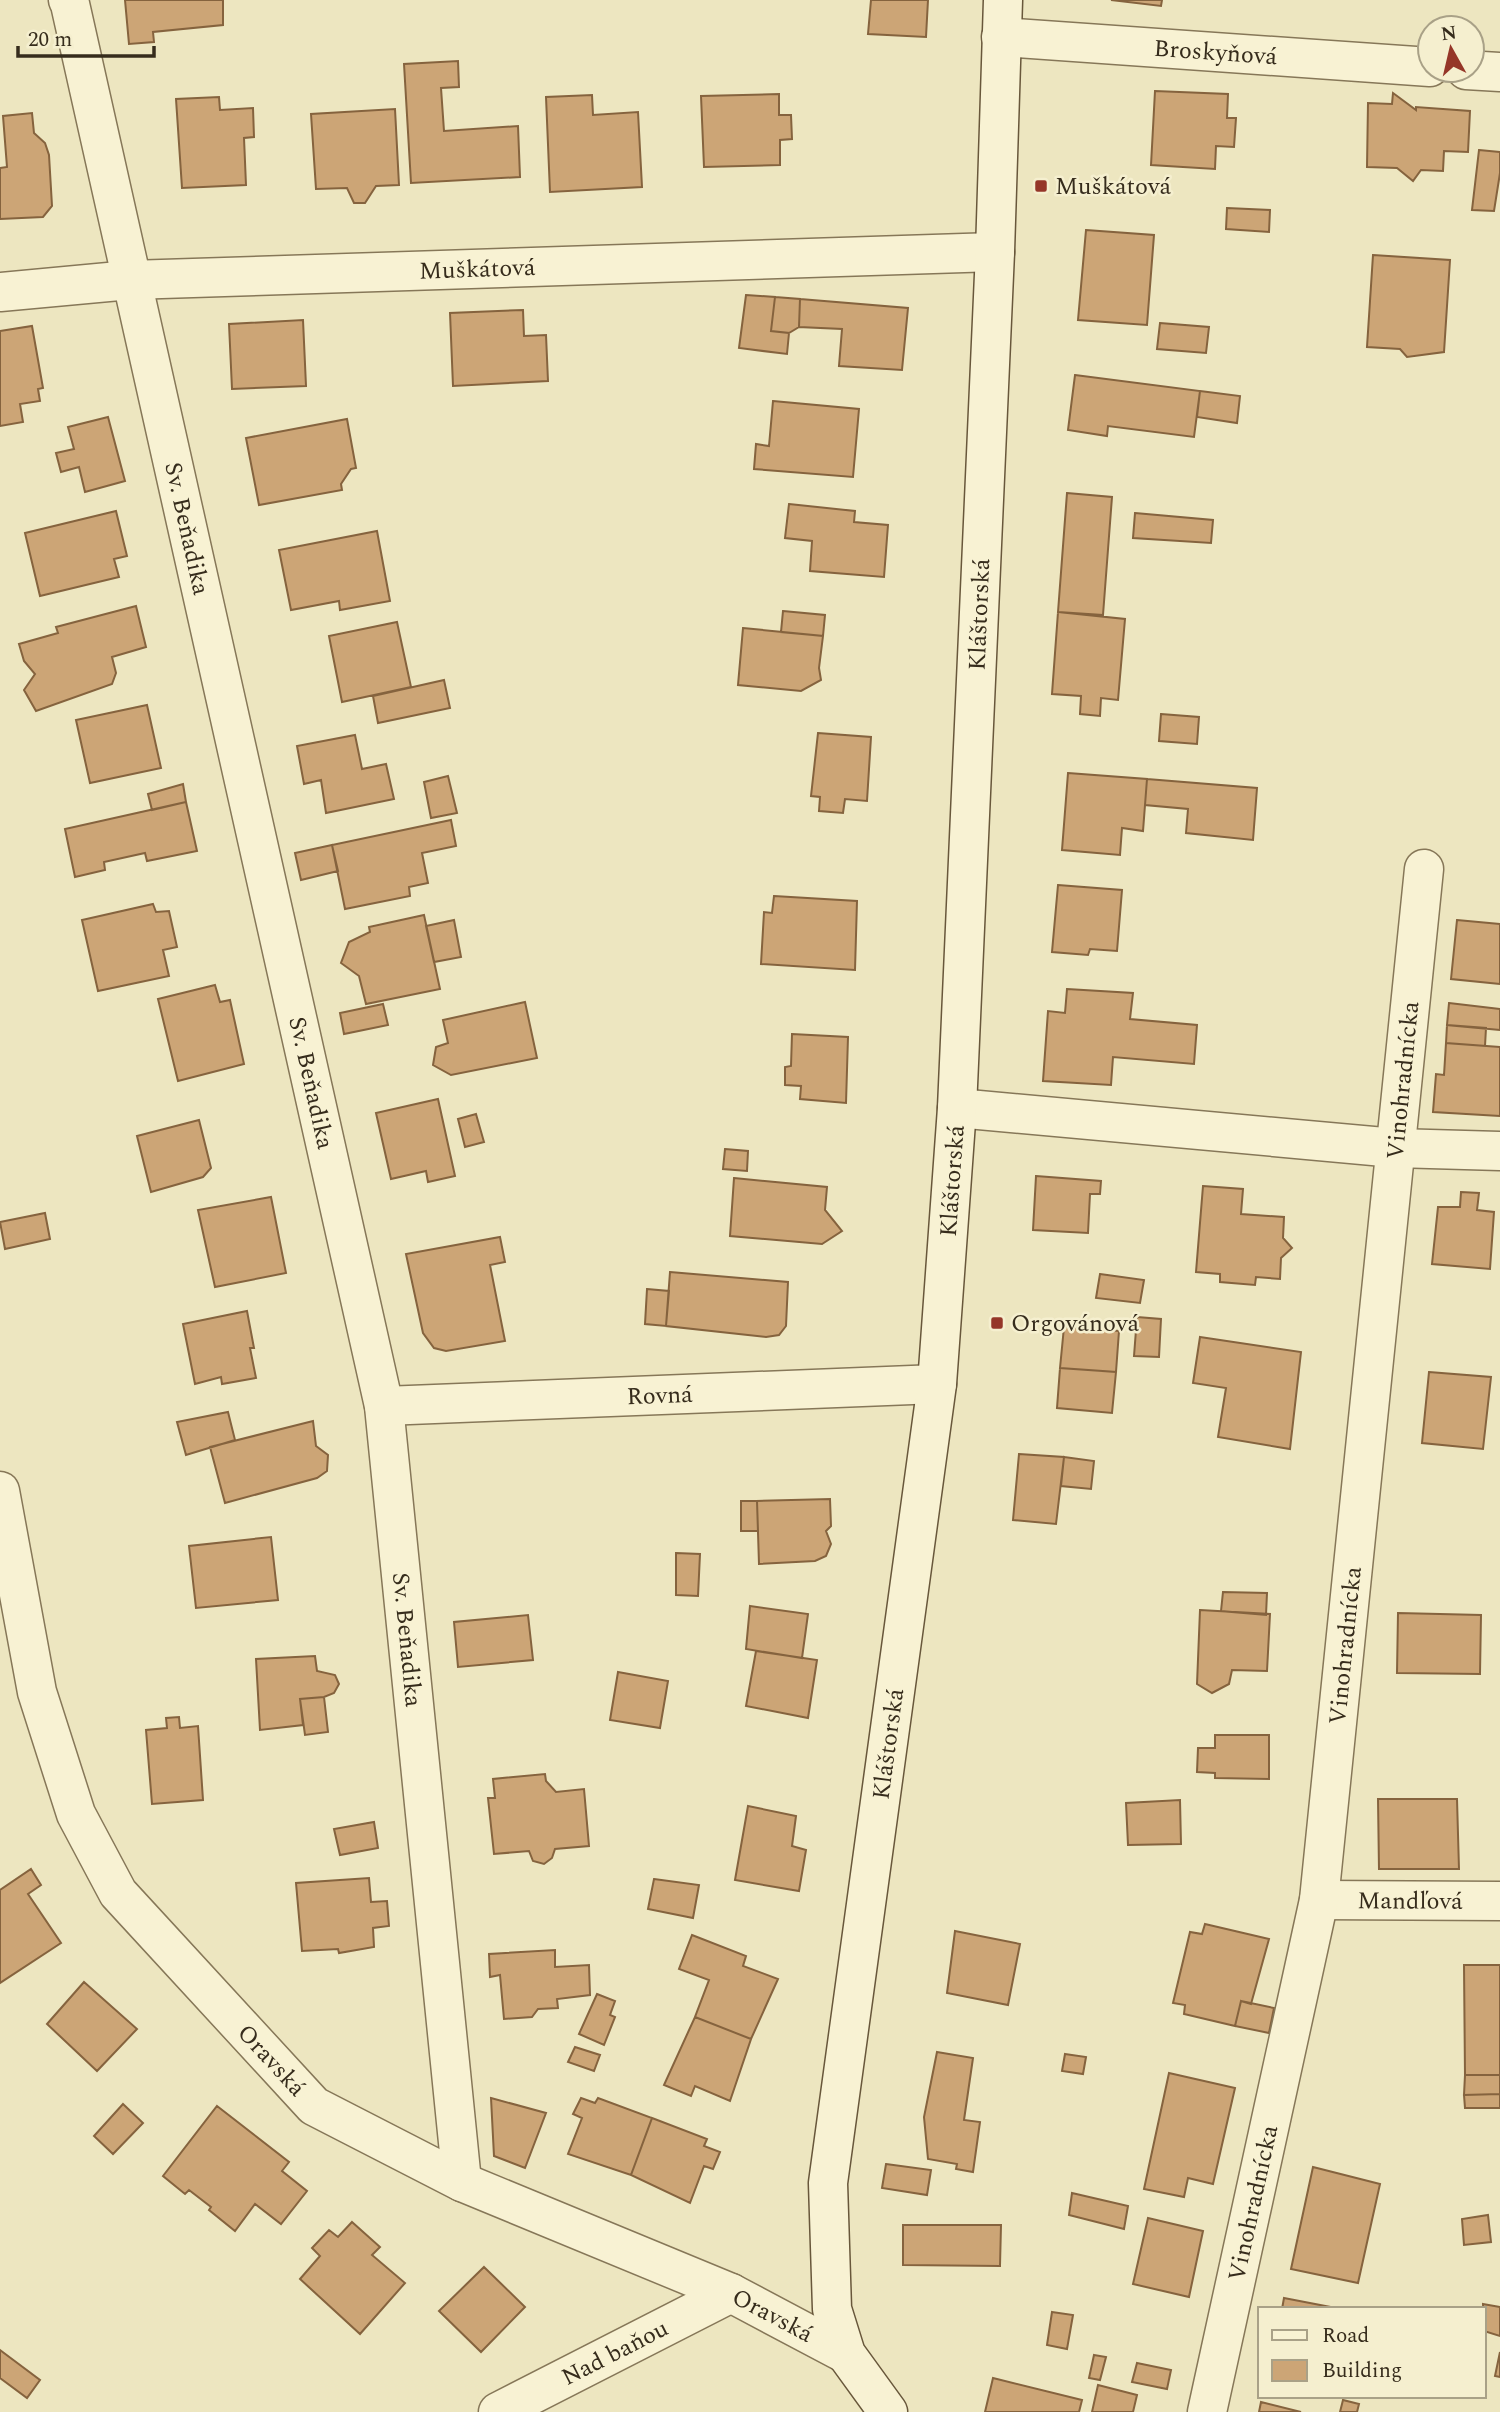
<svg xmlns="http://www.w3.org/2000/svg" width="1500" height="2412" viewBox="0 0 1500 2412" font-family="Spectral,serif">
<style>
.building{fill:#cca576;stroke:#85633e;stroke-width:2}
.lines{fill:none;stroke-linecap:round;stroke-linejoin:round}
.street-casing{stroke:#867758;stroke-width:41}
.secondary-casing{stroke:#68573b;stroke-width:41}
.street{stroke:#f8f2d3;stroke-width:38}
.secondary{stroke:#f8f2d3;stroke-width:38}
.poi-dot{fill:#953628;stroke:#f5efcf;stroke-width:2.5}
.labels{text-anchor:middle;stroke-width:5;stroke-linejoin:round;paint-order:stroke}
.street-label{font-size:24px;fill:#362c1c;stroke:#f5efcf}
.poi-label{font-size:24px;fill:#362c1c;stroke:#f5efcf;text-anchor:start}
</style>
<rect width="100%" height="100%" fill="#ede6c0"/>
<path class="building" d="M125,0H223V25L153,32L154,42L129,44Z
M871,0H928L926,37L868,34Z
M1111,0H1162L1161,6Z
M458,61L459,87L441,88L444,131L518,126L520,177L411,183L404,64Z
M1155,91L1228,94L1227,118H1236L1234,147L1216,146L1215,169L1151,165Z
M1393,93L1416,110V107L1470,111L1468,152L1444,151L1443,171L1421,170L1413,181L1397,168L1367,167L1368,103L1392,104Z
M779,94V115H791L792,139L780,140V165L704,167L701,96Z
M592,95L593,115L638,112L642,187L550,192L546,97Z
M219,97L220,110L253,108L254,137L244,138L246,185L182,188L176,99Z
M395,109L399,185L376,186L365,203H354L347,188L316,189L311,114Z
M32,113L34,133L45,143L49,155L52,206L43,217L0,219V168L7,167L3,116Z
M1479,150L1500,152V173L1494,211L1472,210Z
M1227,208L1270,210L1269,232L1226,229Z
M1086,230L1154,235L1147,325L1078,320Z
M1373,255L1450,260L1444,352L1407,357L1400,349L1367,347Z
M746,295L775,297L771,331L789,333L787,354L739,348Z
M775,297L800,299L799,327L789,333L771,331Z
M800,299L908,308L902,370L839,366L842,329L799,327Z
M523,310L524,336L546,335L548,381L453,386L450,313Z
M303,320L306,386L232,389L229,324Z
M1160,323L1209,327L1206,353L1157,349Z
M32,326L43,388L38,389L40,401L20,404L23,422L0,426V331Z
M1075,375L1200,391L1194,437L1108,426L1107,436L1068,430Z
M1200,391L1240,396L1237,423L1197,417Z
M773,401L859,409L853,477L754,469L756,444L769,446Z
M108,417L125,481L85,492L79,467L61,472L56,453L74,449L68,427Z
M347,419L356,468L351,469L341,484L342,490L259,505L246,438Z
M1067,493L1112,497L1103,615L1058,612Z
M789,504L855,511L854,522L888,525L884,577L810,571L812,541L785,538Z
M116,511L127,556L114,559L119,577L40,596L25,533Z
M1135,513L1213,520L1211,543L1133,538Z
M377,531L390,601L340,610L339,601L291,610L279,550Z
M136,606L146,647L112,657L116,673L112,684L36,711L24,690L35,674L24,661L19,644L58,633L56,627Z
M783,611L825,615L823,636L781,632Z
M1058,612L1125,619L1118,700L1101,698L1100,716L1080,714L1081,696L1052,694Z
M397,622L411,687L342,702L329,636Z
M743,628L823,636L819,668L821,680L801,691L738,685Z
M444,680L450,708L378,723L373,696Z
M147,705L161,768L90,783L76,720Z
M1161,714L1199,717L1197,744L1159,741Z
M818,733L871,737L867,801L845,799L843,813L819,811L820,797L811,796Z
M355,735L362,769L386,764L394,799L326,813L321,780L304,784L297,746Z
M1068,773L1147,779L1143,831L1122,828L1120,855L1062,850Z
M448,776L457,813L431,818L424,782Z
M1147,779L1257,788L1253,840L1186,833L1188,809L1145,805Z
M183,784L186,802L152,810L148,794Z
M186,802L197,851L147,861L145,853L104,862L105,870L75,877L65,829Z
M451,820L456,846L422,853L428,883L409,887L410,896L345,909L332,845Z
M332,845L338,871L301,880L295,853Z
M1058,885L1122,890L1117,951L1090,949L1088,955L1052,952Z
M774,896L857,901L855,970L761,964L764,912L772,913Z
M153,904L156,912L169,911L177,947L163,950L169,976L98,991L82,920Z
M424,915L440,989L366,1004L359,976L341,963L349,942L370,932L369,927Z
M454,920L461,957L434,962L426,926Z
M1457,920L1500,924V984L1451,979Z
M215,985L220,1002L230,1000L244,1064L178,1081L158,999Z
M1067,989L1133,993L1130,1019L1197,1025L1194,1064L1113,1057L1111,1085L1043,1081L1048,1011L1065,1013Z
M525,1002L537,1058L451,1075L433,1065L436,1047L448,1043L443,1020Z
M1449,1003L1500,1009V1030L1447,1025Z
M383,1004L388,1025L344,1034L340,1013Z
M1447,1025L1486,1028L1485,1046L1446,1043Z
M792,1034L848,1037L846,1103L800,1099L801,1086L785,1085V1067L791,1066Z
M1446,1043L1500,1047V1116L1433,1112L1436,1074L1444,1075Z
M438,1099L455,1176L428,1182L426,1171L391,1179L376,1113Z
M476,1114L484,1142L465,1147L458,1119Z
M199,1120L211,1168L203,1177L151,1192L137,1136Z
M725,1149L748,1151L747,1171L723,1169Z
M1036,1176L1101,1181L1100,1194H1090L1088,1233L1033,1230Z
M734,1178L827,1187L825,1210L842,1231L822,1244L730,1236Z
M1203,1186L1243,1189L1241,1214L1284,1217L1283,1238L1292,1248L1281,1258L1280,1279L1256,1277L1255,1285L1220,1282V1274L1196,1272Z
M1461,1192L1479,1193L1477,1210L1494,1212L1490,1269L1432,1264L1438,1207H1460Z
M271,1197L286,1273L215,1287L198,1210Z
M45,1213L50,1239L5,1249L0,1222Z
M500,1237L505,1262L490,1265L505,1341L446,1351L434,1348L423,1333L406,1254Z
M670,1272L788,1282L786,1326L779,1335L766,1337L666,1326Z
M1100,1274L1144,1280L1140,1303L1096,1298Z
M647,1289L669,1291L666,1326L645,1324Z
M247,1311L254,1348H250L256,1378L222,1384L221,1377L195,1384L183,1324Z
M1137,1317L1161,1319L1159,1357L1134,1356Z
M1064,1327L1119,1331L1116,1372L1060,1368Z
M1200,1337L1301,1352L1290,1449L1218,1437L1226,1388L1193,1383Z
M1060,1368L1116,1372L1112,1413L1057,1408Z
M1429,1372L1491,1377L1483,1449L1422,1443Z
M228,1412L235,1440L186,1455L177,1422Z
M313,1421L316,1446L328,1455L327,1471L317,1478L225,1503L210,1447Z
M1019,1454L1064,1457L1056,1524L1013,1520Z
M1064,1457L1094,1461L1091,1489L1061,1486Z
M830,1499L831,1526L826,1531L831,1544L826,1556L815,1561L759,1564L757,1501Z
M741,1501H757L758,1531H741Z
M271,1537L278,1600L196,1608L189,1546Z
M676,1553L700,1554L698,1596L676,1595Z
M1223,1592L1267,1593L1266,1615L1221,1611Z
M750,1606L808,1614L802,1658L746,1649Z
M1200,1610L1270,1614L1267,1671L1232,1670L1229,1684L1212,1693L1197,1684Z
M1398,1613L1481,1615L1480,1674L1397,1673Z
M528,1615L533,1660L458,1667L454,1622Z
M756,1651L817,1660L808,1718L746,1706Z
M315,1656L317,1671L335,1675L339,1684L334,1693L324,1697L300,1699L303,1725L260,1730L256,1659Z
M618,1672L668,1681L660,1728L610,1720Z
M324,1697L328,1732L305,1735L300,1699Z
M179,1717L180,1728L198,1726L203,1800L152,1804L146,1730L167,1728L166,1718Z
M1215,1735H1269V1779L1215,1778V1773L1197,1772L1198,1748H1215Z
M545,1774L546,1781L556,1792L584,1789L589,1846L555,1849L552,1858L544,1864L533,1861L529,1851L494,1854L488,1798H495L493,1779Z
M1378,1799H1457L1459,1869H1379Z
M1180,1800L1181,1844L1128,1845L1126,1803Z
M748,1806L796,1816L792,1846L806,1850L799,1891L735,1880Z
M374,1822L378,1848L340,1855L334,1829Z
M31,1869L41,1885L28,1894L61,1943L0,1983V1890Z
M369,1878L371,1902L387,1901L389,1926L373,1928L374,1947L339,1953L338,1949L302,1951L296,1883Z
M654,1879L699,1885L693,1918L648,1909Z
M1205,1924L1269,1939L1251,2004L1241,2001L1235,2026L1184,2014L1185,2005L1173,2003L1190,1932L1202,1934Z
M955,1931L1020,1944L1008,2005L947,1993Z
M692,1935L746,1956L743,1966L778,1979L751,2039L695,2017L709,1980L679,1969Z
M555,1950V1967L589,1965L590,1995L557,1999L558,2008L538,2009L532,2017L504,2019L500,1975L490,1977L489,1954Z
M1464,1965H1500V2075H1465Z
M84,1982L137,2029L97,2071L47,2024Z
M597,1994L615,2001L610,2015L615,2017L604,2045L579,2034Z
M1241,2001L1274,2008L1269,2033L1235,2026Z
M695,2017L751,2039L730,2101L695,2086L691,2096L664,2085Z
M575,2047L600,2055L594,2071L568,2062Z
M937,2052L973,2058L964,2120L980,2122L973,2172L956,2169L957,2164L928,2159L924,2117Z
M1065,2054L1086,2057L1083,2074L1062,2071Z
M1169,2073L1235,2088L1213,2184L1188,2178L1184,2197L1144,2189Z
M1465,2075H1500V2094L1464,2095Z
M1500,2094V2108H1465L1464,2095Z
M491,2098L546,2113L525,2168L494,2156Z
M581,2098L595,2103L598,2098L652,2118L631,2175L568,2154L582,2118L573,2114Z
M123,2104L143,2123L113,2154L94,2136Z
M217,2106L289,2162L282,2171L307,2191L281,2224L255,2204L235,2231L209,2210L211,2207L189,2190L185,2194L163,2176Z
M652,2118L707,2139L704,2146L720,2152L713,2169L704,2166L690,2203L631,2175Z
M886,2164L931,2170L927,2195L882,2188Z
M1313,2167L1380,2184L1358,2283L1291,2269Z
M1072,2193L1128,2206L1124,2229L1069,2215Z
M1488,2215L1491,2242L1464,2245L1462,2219Z
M1148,2218L1203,2231L1189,2297L1133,2284Z
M352,2222L380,2247L372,2255L405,2283L360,2334L300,2279L320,2256L312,2248L329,2230L338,2237Z
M903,2225H1001L1000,2266L903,2265Z
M484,2267L525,2307L481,2352L439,2311Z
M1284,2298L1341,2309H1282Z
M1483,2304L1500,2307V2336L1484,2331Z
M1052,2312L1073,2315L1067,2349L1047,2345Z
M0,2350L40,2380L27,2398L0,2378Z
M1500,2352V2377L1495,2376Z
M1094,2355L1106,2357L1100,2380L1089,2378Z
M1137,2363L1171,2370L1167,2389L1132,2382Z
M993,2378L1082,2400L1079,2412H985Z
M1098,2385L1137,2395L1133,2412H1092Z
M1343,2400L1359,2404L1357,2412H1340Z
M1261,2402L1301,2412H1259Z"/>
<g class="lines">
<g class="street-casing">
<g id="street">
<path id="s1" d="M68,0L70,4L384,1406L462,2182"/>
<path id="s2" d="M1001,37L1430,67"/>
<path d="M1466,70L1500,72"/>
<path id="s3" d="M0,292L130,280L995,252"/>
<path d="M957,1108L1395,1148L1500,1151"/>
<path id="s4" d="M384,1406L937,1384"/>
<path id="s5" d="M0,1491L37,1692L76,1814L118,1893L314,2106L462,2182L731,2293L846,2354"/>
<path id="s6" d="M1319,1900L1500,1901"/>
<path id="s7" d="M498,2412L731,2293"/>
<path id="s8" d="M1207,2412L1319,1900L1424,869"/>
</g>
</g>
<g class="secondary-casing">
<g id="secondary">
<path id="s9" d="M888,2412L846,2354L832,2309L828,2183L937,1384L957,1108L995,252L1003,0"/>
</g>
</g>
<use href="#street" class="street"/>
<use href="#secondary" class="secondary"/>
</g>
<g class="poi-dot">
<rect x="1034" y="179" width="14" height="14" rx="3.5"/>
<rect x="990" y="1316" width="14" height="14" rx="3.5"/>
</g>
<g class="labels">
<g class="street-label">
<text dy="8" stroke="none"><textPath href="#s2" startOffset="215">Broskyňová</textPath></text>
<text dy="8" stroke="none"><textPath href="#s3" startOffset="478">Muškátová</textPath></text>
<text dy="8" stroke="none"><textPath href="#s1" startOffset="542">Sv. Beňadika</textPath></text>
<text dy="8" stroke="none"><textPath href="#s9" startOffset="1822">Kláštorská</textPath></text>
<text dy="8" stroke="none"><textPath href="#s8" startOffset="1348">Vinohradnícka</textPath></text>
<text dy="8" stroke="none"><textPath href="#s1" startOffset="1110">Sv. Beňadika</textPath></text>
<text dy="8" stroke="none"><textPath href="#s9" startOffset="1255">Kláštorská</textPath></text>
<text dy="8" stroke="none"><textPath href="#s4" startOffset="276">Rovná</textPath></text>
<text dy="8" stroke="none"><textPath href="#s1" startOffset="1676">Sv. Beňadika</textPath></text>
<text dy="8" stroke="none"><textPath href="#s8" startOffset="780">Vinohradnícka</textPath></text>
<text dy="8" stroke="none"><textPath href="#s9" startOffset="688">Kláštorská</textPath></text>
<text dy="8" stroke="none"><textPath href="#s6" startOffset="91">Mandľová</textPath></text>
<text dy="8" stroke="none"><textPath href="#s5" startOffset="649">Oravská</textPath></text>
<text dy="8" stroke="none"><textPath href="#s8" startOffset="214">Vinohradnícka</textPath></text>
<text dy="8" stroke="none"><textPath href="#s5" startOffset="1216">Oravská</textPath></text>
<text dy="8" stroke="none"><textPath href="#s7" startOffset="131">Nad baňou</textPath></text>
</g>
<g class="poi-label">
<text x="1055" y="194">Muškátová</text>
<text x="1011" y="1331">Orgovánová</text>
</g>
</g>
<rect x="1258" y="2307" width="228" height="91" fill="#f5efcf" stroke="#a9a187" stroke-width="2"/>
<rect x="1272" y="2330" width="35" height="10" fill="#f8f2d3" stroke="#a9a187" stroke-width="2"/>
<text x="1322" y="2342" font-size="21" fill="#362c1c">Road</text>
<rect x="1272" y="2360" width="35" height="21" fill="#cca576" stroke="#a9a187" stroke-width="2"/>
<text x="1322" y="2377" font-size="21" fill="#362c1c">Building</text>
<g transform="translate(1451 49) rotate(352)"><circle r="33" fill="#f5efcf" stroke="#a9a187" stroke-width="2"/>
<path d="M0-5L12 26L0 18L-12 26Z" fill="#953628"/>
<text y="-10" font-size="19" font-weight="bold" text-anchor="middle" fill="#362c1c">N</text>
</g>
<path d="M18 46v10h136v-10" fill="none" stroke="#362c1c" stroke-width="3.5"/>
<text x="28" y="46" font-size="21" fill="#362c1c" stroke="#f5efcf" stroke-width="5" paint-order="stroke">20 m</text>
</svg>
